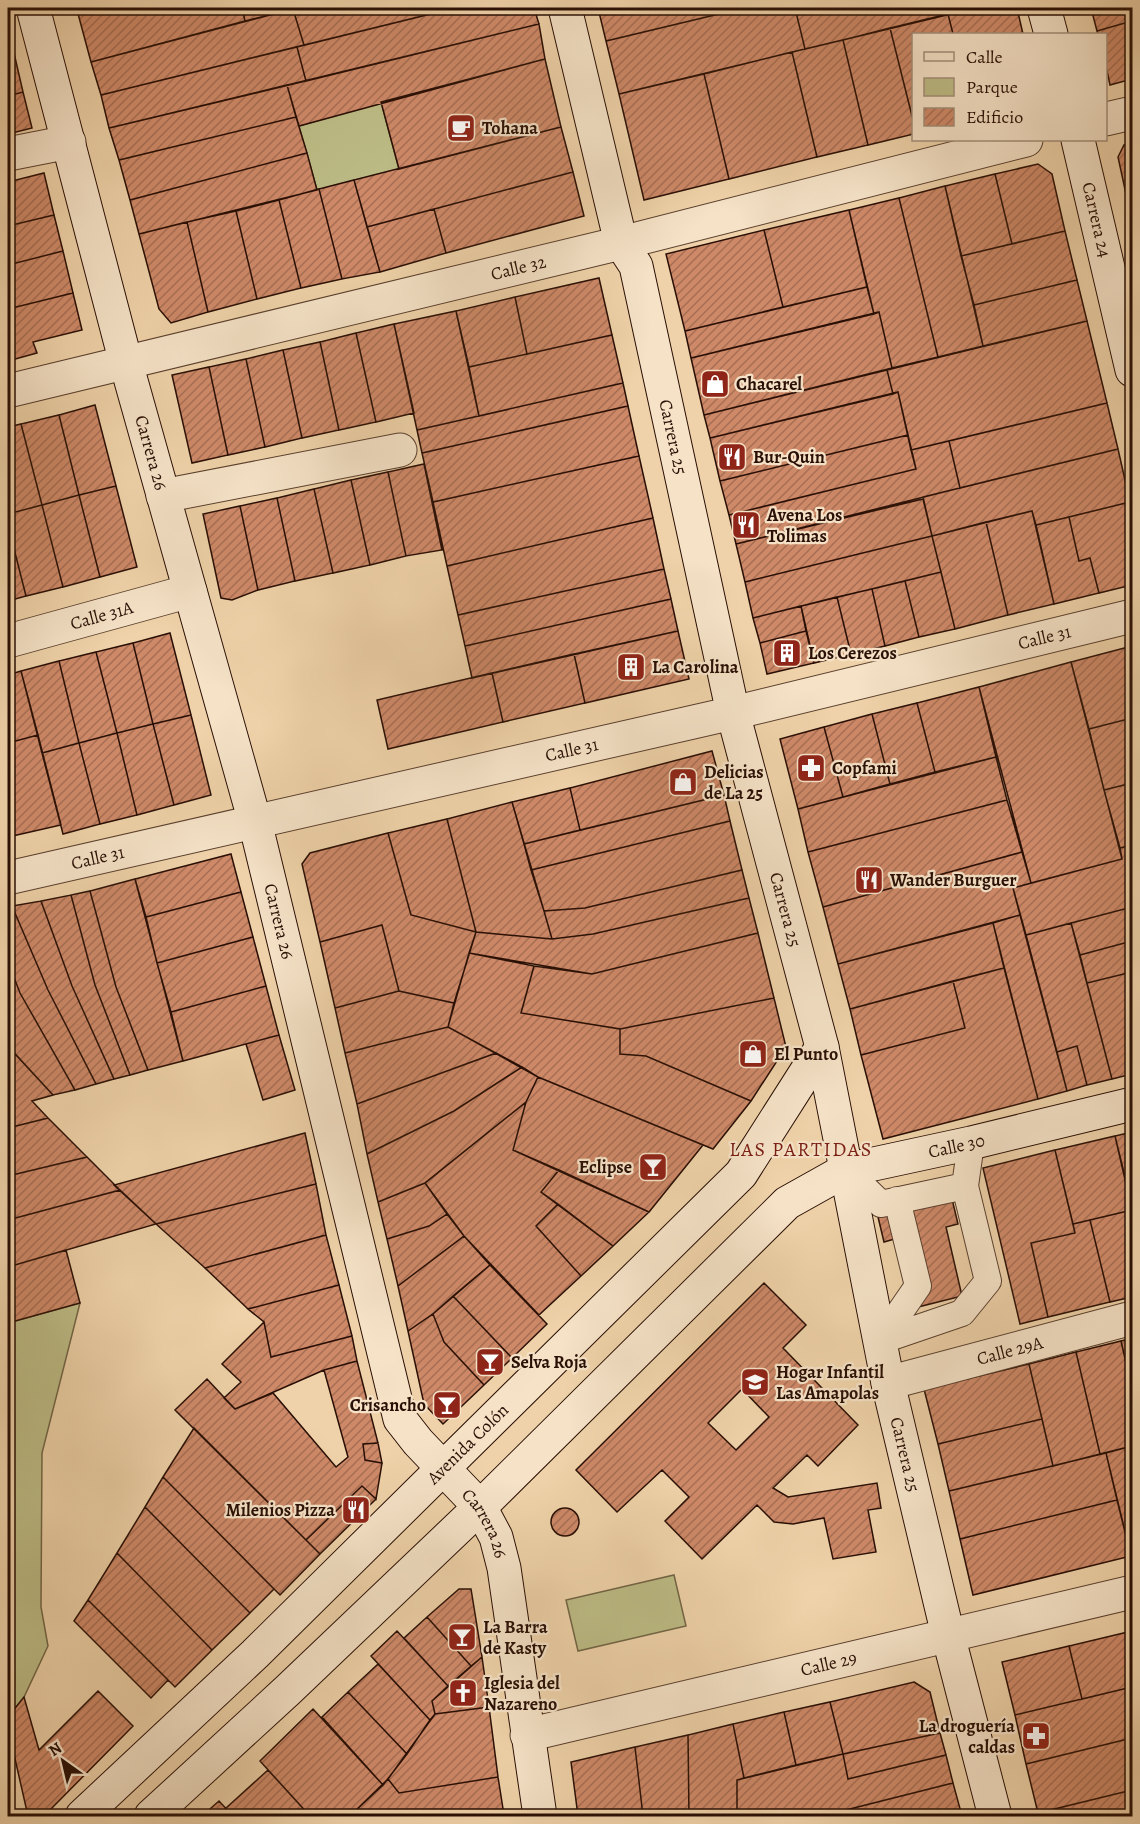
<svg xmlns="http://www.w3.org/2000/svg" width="1140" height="1824" viewBox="0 0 1140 1824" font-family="Alegreya,serif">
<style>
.green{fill:#bcbb85;stroke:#726545;stroke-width:1.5}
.building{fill:url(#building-hatch);stroke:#290f05;stroke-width:1.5;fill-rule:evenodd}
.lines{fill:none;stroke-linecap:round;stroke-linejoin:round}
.lane-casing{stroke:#5a402e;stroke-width:28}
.street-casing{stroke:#5a402e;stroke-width:35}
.secondary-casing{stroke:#290f05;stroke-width:35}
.lane{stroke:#f5e2c7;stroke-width:26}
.street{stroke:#f5e2c7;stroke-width:33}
.secondary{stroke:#f5e2c7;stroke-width:33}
.labels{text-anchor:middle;stroke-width:4.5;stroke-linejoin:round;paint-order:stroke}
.poi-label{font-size:18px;font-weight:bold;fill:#290f05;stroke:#f5e2c7;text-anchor:start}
.street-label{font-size:18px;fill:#290f05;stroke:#f5e2c7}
.neighbourhood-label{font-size:20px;letter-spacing:1.5px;fill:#7a1f14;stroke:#f5e2c7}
</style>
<defs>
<pattern id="building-hatch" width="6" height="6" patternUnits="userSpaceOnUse" patternTransform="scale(1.5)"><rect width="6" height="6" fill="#ce8968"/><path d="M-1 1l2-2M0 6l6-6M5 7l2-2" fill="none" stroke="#a76e54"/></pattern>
</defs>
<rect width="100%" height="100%" fill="#efd2a9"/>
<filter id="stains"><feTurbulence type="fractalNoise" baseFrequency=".00333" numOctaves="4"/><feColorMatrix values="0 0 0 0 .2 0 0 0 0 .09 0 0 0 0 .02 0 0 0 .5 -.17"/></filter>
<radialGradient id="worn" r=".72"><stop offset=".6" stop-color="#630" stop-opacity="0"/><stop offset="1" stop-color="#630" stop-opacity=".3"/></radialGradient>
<path class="green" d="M381,102L399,169L317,190L299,126Z
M80,1303L42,1453L41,1607L48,1646L24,1697L8,1717V1323Z
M674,1575L686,1626L578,1651L566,1600Z"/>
<path class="building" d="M86,8H242L245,21L91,62L77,10Z
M242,8H298L245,21Z
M298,8H455L304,45L293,9Z
M455,8H534L539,24L306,81L297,47Z
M598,8H744L606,41Z
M744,8H795L805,49L619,94L606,41Z
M795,8H976L805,49Z
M976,8H1017L1023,34H953L948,14Z
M1091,8H1132V21L1097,31Z
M293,9L304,45L101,95L91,62Z
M948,14L953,34H914V124L890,28Z
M1132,21V79L1110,85L1106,66V34H1098L1097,31Z
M539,24L545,59L299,126L287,85Z
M8,28L14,53L8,54Z
M890,28L914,124V134L868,145L843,40Z
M843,40L868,145L817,157L792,52Z
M297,47L306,81L109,128L101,95Z
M792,52L817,157L729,179L704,74Z
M14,53L23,92L8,96V54Z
M545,59L561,127L399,169L381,102Z
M704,74L729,179L644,200L619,94Z
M287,85L296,117L119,160L109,128Z
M23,92L32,128L8,134V96Z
M296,117L307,153L130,200L119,160Z
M561,127L573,172L367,227L354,180Z
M1132,143V207L1129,208L1118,157L1124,145Z
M307,153L317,190L139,234L130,200Z
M1038,164L1052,174L1065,231L1012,244L995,174Z
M573,172L584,216L446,253L434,209Z
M44,173L54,215L8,226V182Z
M995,174L1012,244L961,256L945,186Z
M354,180L380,272L342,279L319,189Z
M945,186L983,346L938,357L899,198Z
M319,189L342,279L301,288L279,200Z
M899,198L938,357L892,368L879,312L874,314L849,210Z
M279,200L301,288L257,299L236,211Z
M434,209L446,253L380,272L367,227Z
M849,210L867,287L783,307L764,230Z
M236,211L257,299L208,312L187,222Z
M54,215L63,251L8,265V226Z
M187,222L208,312L171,323L159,309L139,234Z
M764,230L783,307L685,331L666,254Z
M1065,231L1077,280L974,305L961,256Z
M63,251L73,293L8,309V265Z
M599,278L612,335L527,354L515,297Z
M1077,280L1087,321L983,346L974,305Z
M867,287L874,314L691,358L685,331Z
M73,293L82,330L33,342L37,353L8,361V309Z
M515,297L527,354L469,367L456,311Z
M456,311L479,416L417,430L394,324Z
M879,312L892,368L704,415L691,358Z
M1087,321L1107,403L911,450L898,392L893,394L887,370Z
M394,324L414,413L376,422L356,333Z
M356,333L376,422L339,430L320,342Z
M612,335L623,383L479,416L469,367Z
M320,342L339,430L302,438L283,350Z
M283,350L302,438L265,447L246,359Z
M246,359L265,447L228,455L209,367Z
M209,367L228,455L192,463L172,375Z
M887,370L893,394L710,438L704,415Z
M623,383L628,406L422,453L417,430Z
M898,392L908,435L720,481L710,438Z
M1107,403L1118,449L960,488L949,441Z
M95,405L116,486L79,495L59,415Z
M628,406L639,456L433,502L422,453Z
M59,415L79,495L42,505L21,424Z
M21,424L42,505L8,514V427Z
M908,435L916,469L729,515L720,481Z
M949,441L960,488L736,544L729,515L916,469L911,450Z
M1118,449L1130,502L1036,525L1032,511L932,536L923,497Z
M639,456L653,518L447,566L433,502Z
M424,464L442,550L406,556L388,472Z
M388,472L406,556L370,565L351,480Z
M351,480L370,565L333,573L314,489Z
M116,486L137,567L100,577L79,495Z
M314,489L333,573L295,581L277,498Z
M79,495L100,577L63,587L42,505Z
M277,498L295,581L258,590L240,506Z
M923,499L932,536L745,582L736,544Z
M1130,502L1132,511V585L1099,593L1090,558L1079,561L1069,517Z
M42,505L63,587L26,596L8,525V514Z
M240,506L258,590L232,600L221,598L203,514Z
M1032,511L1054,604L1008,615L986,522Z
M1069,517L1079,561L1090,558L1099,593L1054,604L1036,525Z
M653,518L664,569L458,615L447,566Z
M986,522L1008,615L955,629L932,536Z
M8,525L26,596L8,601Z
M932,536L941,572L753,618L745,582Z
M664,569L671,599L465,646L458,615Z
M941,572L955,629L919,637L905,581Z
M905,581L919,637L885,646L872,589Z
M872,589L885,646L851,654L837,597Z
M837,597L851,654L814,663L801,606Z
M671,599L678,631L472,678L465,646Z
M801,606L806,631L760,643L753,618Z
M678,631L689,679L585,703L574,654Z
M806,631L814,663L767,674L760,643Z
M170,633L191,715L153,724L133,643Z
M133,643L153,724L117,733L96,652Z
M1132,646V718L1089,729L1071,662Z
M96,652L117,733L79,743L59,661Z
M574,654L585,703L503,722L492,673Z
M59,661L79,743L42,753L21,671Z
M1071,662L1122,859L1031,883L979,687Z
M21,671L38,735L8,743V675Z
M492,673L503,722L388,749L377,700Z
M979,687L996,757L935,772L917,703Z
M917,703L935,772L890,784L872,714Z
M872,714L890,784L843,797L824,727Z
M191,715L211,795L174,805L153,724Z
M1132,718V783L1104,790L1089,729Z
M153,724L174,805L137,815L117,733Z
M824,727L843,797L798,809L780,739Z
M117,733L137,815L100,824L79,743Z
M38,735L61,825L8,837V743Z
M79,743L100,824L63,834L42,753Z
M712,751L724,795L580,830L570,788Z
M996,757L1007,800L808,852L798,809Z
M1132,783V845L1120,848L1104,790Z
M570,788L580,830L524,844L512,802Z
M724,795L730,821L531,870L524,844Z
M1007,800L1022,852L823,907L808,852Z
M512,802L544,911L552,939L476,932L447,819Z
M447,819L476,932L411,915L388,833Z
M730,821L742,870L585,908L544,911L531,870Z
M388,833L411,915L476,932L454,1003L399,991L382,925L320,942L302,864L310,853Z
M1132,845V907L1026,935L1013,888L1122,859L1120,848Z
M1022,852L1031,883L1013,888L1020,915L838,964L823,907Z
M231,854L241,892L146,917L135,879Z
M742,870L749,898L593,934L552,939L544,911L585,908Z
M135,879L183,1061L148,1070L116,987L90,891Z
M90,891L116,987L148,1070L130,1075L95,985L71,895Z
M241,892L253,937L157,963L146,917Z
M71,895L95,985L130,1075L114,1079L72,986L41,901Z
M749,898L758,933L592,974L469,953L476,932L552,939L593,934Z
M41,901L72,986L114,1079L96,1084L48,990L12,906Z
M12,906L48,990L96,1084L75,1090L20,993L8,962V907Z
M1132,907V941L1080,955L1071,923Z
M1020,915L1067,1091L1038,1099L993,923Z
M993,923L1004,968L850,1009L838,964Z
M1071,923L1112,1079L1087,1085L1077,1046L1057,1052L1026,935Z
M382,925L399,991L335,1008L320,942Z
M758,933L774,998L620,1029L521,1013L534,966L592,974Z
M253,937L266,986L171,1012L157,963Z
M1132,941V972L1087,983L1080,955Z
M469,953L534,966L521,1013L620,1029V1054L646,1056L751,1101L713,1149L538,1077L448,1027Z
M8,962L20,993L75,1090L53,1095L8,1046Z
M1004,968L1038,1099L883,1139L861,1055L965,1028L953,981Z
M1132,972V1074L1112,1079L1087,983Z
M953,981L965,1028L861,1055L850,1009Z
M266,986L279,1035L183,1061L171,1012Z
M399,991L454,1003L448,1027L345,1053L335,1008Z
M774,998L786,1047L751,1101L646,1056L620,1054V1029Z
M448,1027L496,1053L357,1104L345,1053Z
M279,1035L295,1090L263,1100L246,1044Z
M1077,1046L1087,1085L1067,1091L1057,1052Z
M496,1053L522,1067L454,1111L367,1154L357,1104Z
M15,1054L53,1095L32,1101L48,1118L8,1128V1061Z
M522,1067L538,1077L526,1102L425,1183L378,1202L367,1154L454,1111Z
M538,1077L703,1145L649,1212L513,1150L526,1102Z
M526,1102L513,1150L559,1170L541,1192L558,1204L536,1226L581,1276L539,1315L464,1236L425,1183Z
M48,1118L87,1157L8,1176V1128Z
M1132,1132V1188L1128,1189L1115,1136Z
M305,1133L316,1184L156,1224L114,1185Z
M1115,1136L1132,1210L1073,1224L1055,1150Z
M1055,1150L1075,1233L1031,1243L1048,1317L1020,1324L983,1168Z
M87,1157L120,1190L8,1220V1176Z
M559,1170L649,1212L613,1246L541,1192Z
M947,1178L958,1224L946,1227L962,1296L914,1308L898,1238L884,1242L873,1196Z
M425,1183L447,1214L429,1226L387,1239L378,1202Z
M316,1184L326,1235L205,1268L156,1224Z
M120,1190L156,1224L8,1267V1220Z
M558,1204L613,1246L581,1276L536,1226Z
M1132,1210V1297L1110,1302L1090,1220Z
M447,1214L464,1236L398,1286L387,1239L429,1226Z
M1090,1220L1110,1302L1048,1317L1031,1243L1075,1233L1073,1224Z
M326,1235L339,1285L248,1309L205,1268Z
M464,1236L490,1265L433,1314L408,1331L398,1286Z
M66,1250L80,1303L8,1323V1267Z
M490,1265L547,1324L512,1358L453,1296Z
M764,1283L806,1325L783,1348L858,1425L818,1466L807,1455L773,1488L788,1497L877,1483L881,1508L868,1510L876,1552L833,1559L824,1518L793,1524L774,1522L757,1505L702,1559L665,1521L689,1497L662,1470L617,1512L576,1470ZM742,1389L769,1417L736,1450L708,1423Z
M339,1285L352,1336L271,1357L264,1322L248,1309Z
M453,1296L512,1358L484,1385L444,1342L433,1314Z
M433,1314L444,1342L484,1385L443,1424L424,1404L408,1331Z
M264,1322L271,1357L352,1336L357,1361L324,1370L235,1409L224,1398L241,1382L222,1364Z
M1132,1338V1389L1121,1341Z
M1121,1341L1132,1389V1446L1100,1454L1076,1352Z
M1076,1352L1100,1454L1053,1466L1029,1364Z
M357,1361L378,1443L363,1444L365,1460L382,1463L376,1499L362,1486L306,1540L175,1410L207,1379L235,1409L273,1393L336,1467L348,1457L324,1370Z
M1029,1364L1042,1419L938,1444L924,1389Z
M1042,1419L1053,1466L949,1491L938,1444Z
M194,1428L320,1554L280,1595L163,1477Z
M378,1443L382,1463L365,1460L363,1444Z
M1132,1446V1556H1131L1106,1453Z
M1106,1453L1117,1500L960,1539L949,1491Z
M163,1477L274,1589L250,1613L145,1507Z
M362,1486L376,1499L320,1554L306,1540Z
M1117,1500L1131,1556L973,1595L960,1539Z
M145,1507L250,1613L212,1650L117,1553Z
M551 1522a14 14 0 1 1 28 0a14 14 0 1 1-28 0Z
M117,1553L212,1650L175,1687L88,1600Z
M459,1589H471L482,1657L471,1666L427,1617Z
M88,1600L168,1680L151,1698L74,1621Z
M427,1617L471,1666L448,1686L404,1638Z
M397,1631L448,1686L432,1701L435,1714L430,1720L371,1656Z
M1132,1631V1687L1082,1699L1069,1646Z
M1069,1646L1082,1699L1015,1715L1002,1662Z
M482,1657L489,1707L435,1714L432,1701Z
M378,1664L430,1720L407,1754L348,1692Z
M914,1682L930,1692L940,1733L843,1754L830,1702Z
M1132,1687V1738L1026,1764L1015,1715Z
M98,1691L133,1726L44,1816H28L8,1728V1717L24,1697L39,1750Z
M348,1692L407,1754L383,1785L322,1717Z
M830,1702L843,1754L796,1765L784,1712Z
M489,1707L498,1777L399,1793L388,1779L435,1714Z
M313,1709L383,1785L353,1813L356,1816H310L260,1761Z
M784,1712L796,1765L744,1778L733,1724Z
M733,1724L744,1778L737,1780V1816H689L688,1735Z
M940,1733L946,1755L848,1779L843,1754Z
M688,1735L689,1816H643L635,1747Z
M1132,1738V1790L1038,1813L1026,1764Z
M635,1747L643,1816H578L571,1762Z
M843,1754L848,1779L946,1755L953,1783L822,1816H737V1780Z
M268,1770L310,1816H233L225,1809Z
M498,1777L504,1815L493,1816H356L353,1813L388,1779L399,1793Z
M953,1783L962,1816H822Z
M1132,1790V1816H1039L1038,1813Z
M219,1801L233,1816H202Z"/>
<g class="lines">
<g class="lane-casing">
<path id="lane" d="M846,1170L881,1204L965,1186L971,1143
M880,1341L962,1313L988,1281L965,1186
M880,1341L918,1286L897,1200"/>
</g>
<g class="street-casing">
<g id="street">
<path d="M1106,119L1132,113"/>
<path d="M8,154L69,142"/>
<path id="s1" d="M8,391L621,243L1026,140"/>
<path d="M163,496L400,450"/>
<path id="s2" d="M12,640L190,591"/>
<path id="s3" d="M8,878L733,713L1132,616"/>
<path id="s4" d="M888,1383L1132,1318"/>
<path id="s5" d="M527,1735L1132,1592"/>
</g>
</g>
<g class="secondary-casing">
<g id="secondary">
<path id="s6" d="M33,8L126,363L255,822L400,1419L418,1442L480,1507L496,1537L504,1568L540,1816"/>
<path id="s7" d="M565,8L621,243L636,266L733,713L822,1047L888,1383L948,1635L995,1816"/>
<path d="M1044,8L1051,34"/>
<path id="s8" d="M1078,140L1132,370"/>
<path id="s9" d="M82,1816L255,1654L741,1174L822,1047"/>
<path id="s10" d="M151,1816L288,1690L480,1507L787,1203L846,1170L971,1143L1132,1104"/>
</g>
</g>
<use href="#lane" class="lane"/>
<use href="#street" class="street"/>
<use href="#secondary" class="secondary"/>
</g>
<defs>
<g id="cafe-square" transform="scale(1.5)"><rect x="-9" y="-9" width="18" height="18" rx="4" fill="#8f2418" stroke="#f5e2c7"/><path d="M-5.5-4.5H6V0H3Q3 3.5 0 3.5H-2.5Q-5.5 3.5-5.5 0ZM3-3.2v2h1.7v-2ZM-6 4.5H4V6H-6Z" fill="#fff"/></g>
<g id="shop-square" transform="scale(1.5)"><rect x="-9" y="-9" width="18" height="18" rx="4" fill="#8f2418" stroke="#f5e2c7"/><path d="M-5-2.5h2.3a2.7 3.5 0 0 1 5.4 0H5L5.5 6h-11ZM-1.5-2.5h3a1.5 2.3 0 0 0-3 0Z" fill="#fff"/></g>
<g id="restaurant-square" transform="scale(1.5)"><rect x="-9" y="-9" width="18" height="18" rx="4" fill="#8f2418" stroke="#f5e2c7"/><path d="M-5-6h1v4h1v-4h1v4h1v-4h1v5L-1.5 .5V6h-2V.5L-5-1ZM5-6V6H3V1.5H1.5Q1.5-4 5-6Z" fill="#fff"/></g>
<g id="building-square" transform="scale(1.5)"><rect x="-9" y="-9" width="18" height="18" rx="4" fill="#8f2418" stroke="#f5e2c7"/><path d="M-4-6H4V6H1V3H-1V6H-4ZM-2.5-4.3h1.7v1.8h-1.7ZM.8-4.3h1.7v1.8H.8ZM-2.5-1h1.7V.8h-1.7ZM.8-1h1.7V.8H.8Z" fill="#fff"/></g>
<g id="pharmacy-square" transform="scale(1.5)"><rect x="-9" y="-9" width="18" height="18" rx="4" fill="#8f2418" stroke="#f5e2c7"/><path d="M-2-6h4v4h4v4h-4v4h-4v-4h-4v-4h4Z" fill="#fff"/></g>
<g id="bar-square" transform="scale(1.5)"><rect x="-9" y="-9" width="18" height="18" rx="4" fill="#8f2418" stroke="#f5e2c7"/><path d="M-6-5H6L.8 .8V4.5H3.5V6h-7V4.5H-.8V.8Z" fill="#fff"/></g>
<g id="school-square" transform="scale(1.5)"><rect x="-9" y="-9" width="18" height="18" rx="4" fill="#8f2418" stroke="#f5e2c7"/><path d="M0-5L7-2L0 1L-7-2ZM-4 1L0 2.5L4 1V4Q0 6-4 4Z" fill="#fff"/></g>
<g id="church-square" transform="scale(1.5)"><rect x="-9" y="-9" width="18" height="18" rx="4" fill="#8f2418" stroke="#f5e2c7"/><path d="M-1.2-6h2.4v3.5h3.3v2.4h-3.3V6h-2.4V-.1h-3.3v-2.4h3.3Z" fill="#fff"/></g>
</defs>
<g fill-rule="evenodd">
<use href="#cafe-square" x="461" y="128"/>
<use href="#shop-square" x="715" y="384"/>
<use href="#restaurant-square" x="732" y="457"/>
<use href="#restaurant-square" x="746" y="525"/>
<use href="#building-square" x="787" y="653"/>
<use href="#building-square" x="631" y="667"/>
<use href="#pharmacy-square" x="811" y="768"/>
<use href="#shop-square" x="683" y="782"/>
<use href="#restaurant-square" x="869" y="880"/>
<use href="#shop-square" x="753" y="1054"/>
<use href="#bar-square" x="653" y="1167"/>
<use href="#bar-square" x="490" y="1362"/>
<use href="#school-square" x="755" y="1382"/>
<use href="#bar-square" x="447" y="1405"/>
<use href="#restaurant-square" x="356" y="1510"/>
<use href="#bar-square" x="462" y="1637"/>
<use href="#church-square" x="463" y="1693"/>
<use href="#pharmacy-square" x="1036" y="1736"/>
</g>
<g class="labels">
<g class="poi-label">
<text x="482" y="134">Tohana</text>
<text x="736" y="390">Chacarel</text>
<text x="753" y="463">Bur-Quin</text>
<text x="767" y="521">Avena Los<tspan x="767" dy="21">Tolimas</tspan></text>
<text x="808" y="659">Los Cerezos</text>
<text x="652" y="673">La Carolina</text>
<text x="832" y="774">Copfami</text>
<text x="704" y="778">Delicias<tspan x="704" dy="21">de La 25</tspan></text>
<text x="890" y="886">Wander Burguer</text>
<text x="774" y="1060">El Punto</text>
<text x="632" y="1173" text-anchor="end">Eclipse</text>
<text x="511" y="1368">Selva Roja</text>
<text x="776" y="1378">Hogar Infantil<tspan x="776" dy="21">Las Amapolas</tspan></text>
<text x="426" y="1411" text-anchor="end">Crisancho</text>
<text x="335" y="1516" text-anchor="end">Milenios Pizza</text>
<text x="483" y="1633">La Barra<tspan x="483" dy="21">de Kasty</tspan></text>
<text x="484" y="1689">Iglesia del<tspan x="484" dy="21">Nazareno</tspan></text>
<text x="1015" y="1732" text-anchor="end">La droguería<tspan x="1015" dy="21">caldas</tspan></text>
</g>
<g class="street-label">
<text dy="6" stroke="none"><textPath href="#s8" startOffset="82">Carrera 24</textPath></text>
<text dy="6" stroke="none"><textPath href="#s1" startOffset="525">Calle 32</textPath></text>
<text dy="6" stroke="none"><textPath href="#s7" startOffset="444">Carrera 25</textPath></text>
<text dy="6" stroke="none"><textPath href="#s6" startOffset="460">Carrera 26</textPath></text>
<text dy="6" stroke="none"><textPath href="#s2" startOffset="93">Calle 31A</textPath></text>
<text dy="6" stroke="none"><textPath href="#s3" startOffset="1064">Calle 31</textPath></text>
<text dy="6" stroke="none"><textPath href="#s3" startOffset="578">Calle 31</textPath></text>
<text dy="6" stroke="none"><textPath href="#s3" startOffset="92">Calle 31</textPath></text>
<text dy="6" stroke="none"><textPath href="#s7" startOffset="930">Carrera 25</textPath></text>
<text dy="6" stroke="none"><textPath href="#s6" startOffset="946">Carrera 26</textPath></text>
<text dy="6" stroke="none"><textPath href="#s10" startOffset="1064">Calle 30</textPath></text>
<text dy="6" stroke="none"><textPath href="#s4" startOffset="126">Calle 29A</textPath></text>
<text dy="6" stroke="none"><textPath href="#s9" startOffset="536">Avenida Colón</textPath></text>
<text dy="6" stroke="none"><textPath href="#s7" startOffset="1488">Carrera 25</textPath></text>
<text dy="6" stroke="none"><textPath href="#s6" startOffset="1594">Carrera 26</textPath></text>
<text dy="6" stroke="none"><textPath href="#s5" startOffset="310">Calle 29</textPath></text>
</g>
<g class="neighbourhood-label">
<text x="801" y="1156">LAS PARTIDAS</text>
</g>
</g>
<rect width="1140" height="1824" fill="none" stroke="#efd2a9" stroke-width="30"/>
<rect x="9" y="9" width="1122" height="1806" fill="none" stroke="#290f05" stroke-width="3"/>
<rect x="15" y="15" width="1110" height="1794" fill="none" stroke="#290f05" stroke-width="1.5"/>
<rect x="912" y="33" width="195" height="108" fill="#f5e2c7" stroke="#a38e79" stroke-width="1.5"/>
<rect x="924" y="52" width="30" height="9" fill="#f5e2c7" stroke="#a38e79" stroke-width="1.5"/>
<text x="966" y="63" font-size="18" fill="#290f05">Calle</text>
<rect x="924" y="78" width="30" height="18" fill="#bcbb85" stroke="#a38e79" stroke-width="1.5"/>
<text x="966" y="93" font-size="18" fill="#290f05">Parque</text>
<rect x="924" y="108" width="30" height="18" fill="url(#building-hatch)" stroke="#a38e79" stroke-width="1.5"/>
<text x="966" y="123" font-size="18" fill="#290f05">Edificio</text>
<g transform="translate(63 1761) rotate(326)" stroke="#f5e2c7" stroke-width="4.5" paint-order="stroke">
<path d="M0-4.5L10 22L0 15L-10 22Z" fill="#290f05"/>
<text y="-9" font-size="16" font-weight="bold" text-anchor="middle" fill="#290f05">N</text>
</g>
<rect width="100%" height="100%" filter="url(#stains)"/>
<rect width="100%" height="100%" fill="url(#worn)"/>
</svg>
